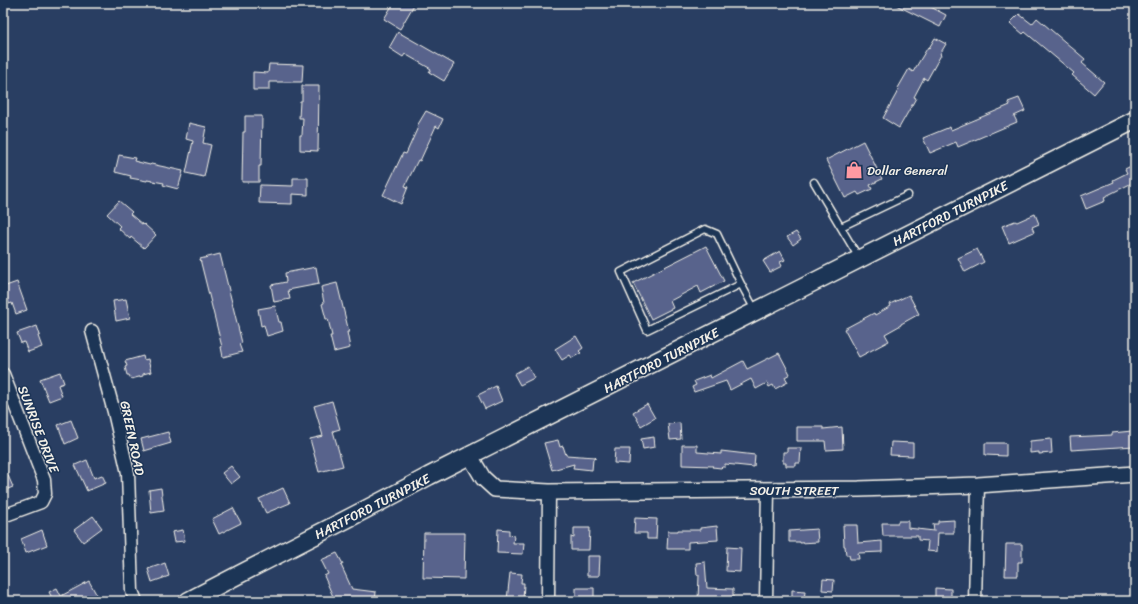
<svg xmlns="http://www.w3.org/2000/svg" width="1138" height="604" viewBox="0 0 1138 604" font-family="Sriracha,sans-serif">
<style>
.building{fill:#59648c;stroke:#f4f1e8}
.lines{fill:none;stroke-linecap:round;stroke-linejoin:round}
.service-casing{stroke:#f4f1e8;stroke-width:9}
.minor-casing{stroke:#f4f1e8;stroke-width:15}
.tertiary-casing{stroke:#f4f1e8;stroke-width:18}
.secondary-casing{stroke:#f4f1e8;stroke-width:20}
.service{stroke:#1d3557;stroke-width:6}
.minor{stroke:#1d3557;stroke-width:12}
.tertiary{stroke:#1d3557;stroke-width:15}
.secondary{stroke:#1d3557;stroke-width:17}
.labels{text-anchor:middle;stroke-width:3;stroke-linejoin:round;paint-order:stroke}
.poi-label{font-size:13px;fill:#f4f1e8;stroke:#1d3557;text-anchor:start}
.street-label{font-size:13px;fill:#f4f1e8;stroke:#1d3557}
</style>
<rect width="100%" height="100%" fill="#293e62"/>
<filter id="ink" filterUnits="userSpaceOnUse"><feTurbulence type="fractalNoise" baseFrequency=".025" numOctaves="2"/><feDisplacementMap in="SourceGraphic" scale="8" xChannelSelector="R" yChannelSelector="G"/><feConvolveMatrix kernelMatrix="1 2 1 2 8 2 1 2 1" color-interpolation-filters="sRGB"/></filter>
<g filter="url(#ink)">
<path class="building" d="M398,3H415L400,29L384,19L393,4L396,6Z
M892,3H931L929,6L946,15L940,27Z
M1019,14L1032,24L1037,18L1085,59L1082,63L1104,82L1094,94L1072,75L1074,73L1025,32L1023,34L1010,23Z
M398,32L454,64L444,81L429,72L431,69L405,54L403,57L389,48Z
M935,38L946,44L940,54L941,55L927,80L924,78L914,97L916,98L899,128L883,118L899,89L898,88L909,69L913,72L928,47L929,48Z
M269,64L303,65L302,82H269V90H253V72L268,73Z
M302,86H319L318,151L300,150V135H302L303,118H299L300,101H302Z
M1019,98L1025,111L1014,116L1017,122L958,147L956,142L930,153L923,138L950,127L951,130L1010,105L1008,102Z
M426,111L443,119L439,128L436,126L420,161L418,160L405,186L408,187L401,204L383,195L403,153L406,154L418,127L417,126Z
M245,116H262L261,166H259V182H242L243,132H245Z
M189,123L206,127L203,143L211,145L204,177L186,173L193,141L186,139Z
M863,141L882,179L870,185L872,189L859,195L857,192L845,198L826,160Z
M119,155L135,158L134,161L150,165L151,164L183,171L178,189L163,185L164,183L147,180V181L130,178L131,176L115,172Z
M1135,164V190L1132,183L1104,197L1105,201L1086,209L1081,196L1114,182L1113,180L1127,173L1125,169Z
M293,178H308V195L292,194V204L259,203L260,185L293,186Z
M119,201L132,212L130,214L143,225L144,224L156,235L144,248L131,237L130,239L118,228L120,226L107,214Z
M1035,214L1039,224L1032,227L1034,232L1009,243L1002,226L1015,221L1017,222Z
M796,232L801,239L793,245L787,237Z
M706,246L724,281L701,293L698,286L670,301L673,308L651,319L633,283Z
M977,249L984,262L965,272L958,258Z
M780,251L785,260L780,262L782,266L770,272L763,261Z
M220,254L242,343L239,344L242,352L223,357L221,347H222L200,259Z
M316,267L319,284L288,290L290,299L274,302L271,285L286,282L285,273Z
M17,282L27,310L16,314L12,303L9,304L3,287Z
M337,283L349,332H347L350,348L334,352L330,336H332L328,319H326L322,304L324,303L321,287Z
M909,295L919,314L901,324V325L885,334L889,341L859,357L844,329L874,313L875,315L891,306L890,304Z
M126,299L130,318L116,321L113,301Z
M275,306L279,322H281L283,331L267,336L264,325L261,326L258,309Z
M37,326L40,335L38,336L42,347L28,352L24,342L21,343L17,333Z
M576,336L583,348L579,351L581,353L572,358L570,355L562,360L555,349Z
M779,353L790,374L785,377L788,382L775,389L773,385L769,387L767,383L756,389L751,379L730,390L726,381L694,392L692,387L696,385L694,381L710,375L711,378L743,361L747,369Z
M143,356L144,360L148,359L151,372L143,374V376L131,379L129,375H127L125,367L127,366L125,361Z
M528,366L534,378L520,385L514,374Z
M60,372L64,383L58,385L62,396L49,401L40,379Z
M496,386L502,401L485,409L478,395Z
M332,401L340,429L333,431L343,466L319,472L310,439L323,436L314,406Z
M647,404L655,418L641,426L633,412Z
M71,420L78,438L65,444L58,425Z
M680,423L681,439L670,440L668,424Z
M797,427H823V429L842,427L843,449L826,450L825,441H797Z
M1132,431V434H1135V446L1071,450L1070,437L1112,435V433Z
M168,432L171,443L144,451L141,439Z
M654,437L655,447L643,449L641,439Z
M1051,439L1052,453L1039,454V452L1030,453V441Z
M558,440L560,447L563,446L566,455L595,457L596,458L593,459L592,470L573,468L574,464L552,470L544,443Z
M891,442L913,443V456L890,455Z
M985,443H1006V456L985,455Z
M682,445H697V452L721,454V451L755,455L754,467L725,464V467H722L721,468L712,467L713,466L682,465Z
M787,448H801L800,463H796V466H786V463H783V452H787Z
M615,449H630L629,464L614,463Z
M87,460L94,478L102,475L106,483L87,491L75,465Z
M3,464L13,487L3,491Z
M231,466L240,477L231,484L222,473Z
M161,488L164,511L151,513L149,490Z
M283,488L290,503L266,513L259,499Z
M233,508L241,523L219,534L212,519Z
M93,516L102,528L83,542L74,530Z
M635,518L657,519L656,539H647V533H634Z
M954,520V533H938L937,552L927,551L928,541L918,540V536H883L882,523H898V521H908V528L934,531L933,524H938V521Z
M843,525H857L858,543L882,541V552L858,553L859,559H850L849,555H846L845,546H844Z
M717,526L718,540L688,542V549H667L668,531H678V530H700V528Z
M574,528H590L589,550H571V537L574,538Z
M498,529L509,530V535L514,536L513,543H524L523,554L497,553Z
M817,529L818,542L800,543V542H789V531Z
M42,530L47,545L26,553L21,539Z
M183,530L185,541L174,542L172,532Z
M424,533H465L464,579L423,578Z
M1006,544H1022V562H1018V576H1005Z
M727,547L741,548L740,572L726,571Z
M337,553L343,564L341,565L352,589L376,592L375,601H335L324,576L328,574L321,560Z
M587,556H600L599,576H587Z
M705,562L707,588L733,589V601H698L699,575H697L696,563Z
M165,563L169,576L152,582L148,569Z
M510,573L522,574L521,583H524L523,601L507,600Z
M823,579L834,580L833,591L822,590Z
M89,581L100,601H50L53,600L49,592L57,588L61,596Z
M576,588H594V601H577V598H576Z
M935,588L951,589V601H935Z
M792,590L805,591L804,601H792Z"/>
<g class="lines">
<g class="service-casing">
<path id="service" d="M814,182L859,258
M841,227L908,195
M741,284L647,330L621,272L705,229L717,234L741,284L755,310"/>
</g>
<g class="minor-casing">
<path id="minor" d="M92,331L114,412L128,473L132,591L136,601
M3,374L44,480L45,494L41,502L3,516
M548,601L549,492
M766,601L768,490
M975,601L978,485"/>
</g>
<g class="tertiary-casing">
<path id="tertiary" d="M470,456L483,478L495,489L549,492L859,489L978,485L1135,474"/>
</g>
<g class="secondary-casing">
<path id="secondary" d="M188,601C268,559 349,519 429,476L1135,120"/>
</g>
<use href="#service" class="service"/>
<use href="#minor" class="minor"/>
<use href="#tertiary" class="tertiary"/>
<use href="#secondary" class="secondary"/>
</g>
</g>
<defs>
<g id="shop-bare" transform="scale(1.38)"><path d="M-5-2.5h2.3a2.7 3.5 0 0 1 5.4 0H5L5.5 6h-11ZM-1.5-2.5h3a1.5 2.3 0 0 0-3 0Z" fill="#ff9aa2" stroke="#1d3557" stroke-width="2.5" paint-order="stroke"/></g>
</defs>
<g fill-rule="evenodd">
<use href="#shop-bare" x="854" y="170"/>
</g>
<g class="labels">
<g class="poi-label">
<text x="867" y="175">Dollar General</text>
</g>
<g class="street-label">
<text transform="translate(950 213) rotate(-27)" y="5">HARTFORD TURNPIKE</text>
<text transform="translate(661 360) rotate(-27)" y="5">HARTFORD TURNPIKE</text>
<text transform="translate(39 429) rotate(69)" y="5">SUNRISE DRIVE</text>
<text transform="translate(133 438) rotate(78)" y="5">GREEN ROAD</text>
<text x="794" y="495">SOUTH STREET</text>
<text transform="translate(372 506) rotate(-27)" y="5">HARTFORD TURNPIKE</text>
</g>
</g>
<rect width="1138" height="604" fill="none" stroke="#1d3557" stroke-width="16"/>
<rect x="8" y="8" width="1122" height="588" fill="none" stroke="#f4f1e8" stroke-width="1.5" filter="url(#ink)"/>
</svg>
